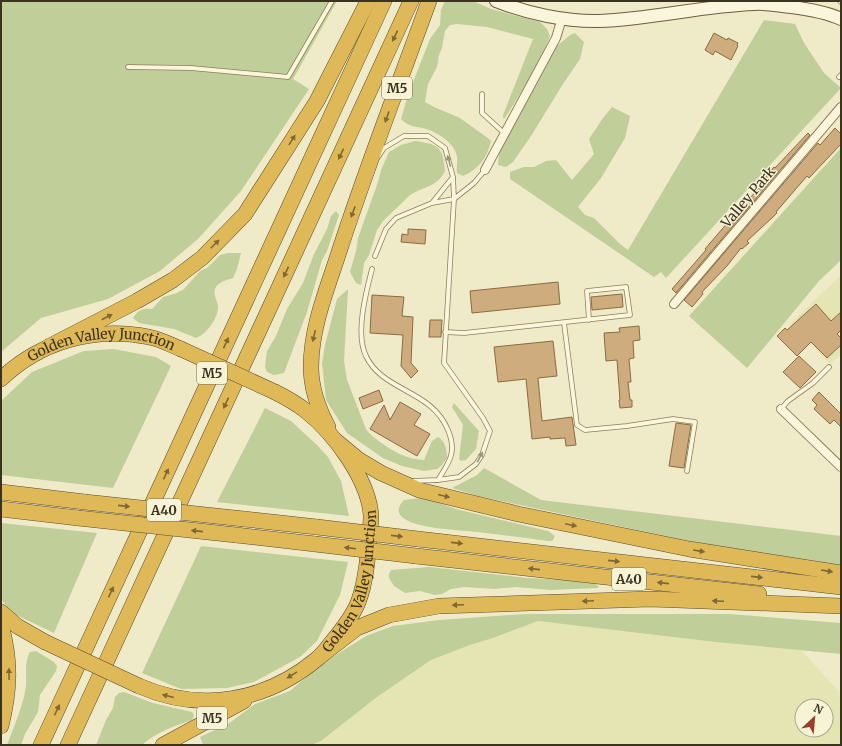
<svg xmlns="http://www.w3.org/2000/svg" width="842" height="746" viewBox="0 0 842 746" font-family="Merriweather,serif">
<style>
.farmland{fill:#e5e5b4;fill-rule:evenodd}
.green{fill:#c0ce9a}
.building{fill:#ceac7d;stroke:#8b6b41}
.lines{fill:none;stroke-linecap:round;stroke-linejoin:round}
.lane-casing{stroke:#8c7d5c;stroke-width:5.5}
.street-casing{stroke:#8c7d5c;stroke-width:10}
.secondary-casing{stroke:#6e5e3f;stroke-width:14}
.highway-casing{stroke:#5a4a30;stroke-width:16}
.lane{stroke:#faf5db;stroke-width:4}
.street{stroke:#faf5db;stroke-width:8}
.secondary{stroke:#faf5db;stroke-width:12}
.highway{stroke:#dfb958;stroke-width:15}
.highway-bridge-casing{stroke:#5a4a30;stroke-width:16;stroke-linecap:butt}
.highway-bridge{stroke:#dfb958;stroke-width:15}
.oneway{fill:#7d6836}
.oneway2{fill:#9b947e}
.labels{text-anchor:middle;stroke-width:3;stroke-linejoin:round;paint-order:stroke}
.shield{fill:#f7f3d7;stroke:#746c57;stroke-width:1}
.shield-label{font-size:13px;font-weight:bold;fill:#3c3220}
.street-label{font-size:14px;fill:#3c3220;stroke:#f7f3d7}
</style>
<rect width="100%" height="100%" fill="#efeac7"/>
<path class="farmland" d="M841,275V354L830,364L791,323Z
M538,621L801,650L841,694V745H311L321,741L377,697L431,660L470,645L493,638ZM802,706H826V730H802Z"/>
<path class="green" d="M1,1H337L293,79L309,89L241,191L199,238L160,271L108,299L41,318L1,352Z
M445,1H473L491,9L540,22L547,29L550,36L546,46L531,76L505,118H503V115L533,39L487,27L457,24L450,25L445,31L442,48L439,55L437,67L428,84L425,102L434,107L460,118L489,139L491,141C487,158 479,169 463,176L457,173C456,167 458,162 457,157C456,145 440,134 429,130C419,126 409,128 401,119L408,95L430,39L440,25L441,10Z
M764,20L795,24L804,43L824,73L841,88L666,278L661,272L654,277L510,179V172L524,167H534L546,161L556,160L572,180L594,154L589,139L603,118L612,107L630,116L625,138L601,178L578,207L585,215L594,218L620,244L628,250Z
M575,33L584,42L580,59L563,84L531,136L513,162L506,167L498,165L500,146L557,46L570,35Z
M415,141C440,144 443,148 445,171C437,188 422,186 409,196L383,221L377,230L369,255L364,263L361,285L356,283L350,272L356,251L358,238L378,182L381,170L389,152L401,145Z
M841,148V260L819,281L747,368L689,316Z
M336,211L339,215L327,251L322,260L307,312L284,373L274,375L267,372L265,367L267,351L276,336L287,309L303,283L314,254L327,229L331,216Z
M228,253H241L237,269L233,278C224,281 212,284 215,296C216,299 217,302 218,305C219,317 207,334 196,338L174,329L139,323L133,318C138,310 143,308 152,309L163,297L177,293L184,289L200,271L207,268L220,255Z
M348,289L344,361L347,380L366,429C369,434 375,438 380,442C394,452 406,459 424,460L432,441L438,437C445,441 447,449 447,458L441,466L437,469L424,471L402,466L383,458L347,433L326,400L322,363L325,345L337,299Z
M113,349L156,357L171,366L113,488L1,475V401L32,372L84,351Z
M454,403L479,431L476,449L466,460L461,461L459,459L463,425L452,407Z
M265,408L291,421L317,445L328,457L341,481L349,516L217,502Z
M484,468L541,500L841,536V567L755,555L478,496L452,488L477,475Z
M420,498L428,499L456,509L548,531L555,536L553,540L551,541H548C525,538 501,535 478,532C460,530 413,529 401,516C396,510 400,504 404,500Z
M1,523L97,533L54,633L12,613L1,599Z
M201,546L348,562L340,595L317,641L300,657L254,682L227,688L181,689L142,673Z
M429,567L527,578L588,581L595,583L599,587L597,588L550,590L516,587L495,589L464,587L451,589L442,594L435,595L420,591L405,593L394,586L389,578V574L391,570Z
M526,614H729L841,623V654L716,642L538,621L493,638L470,645L431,660L377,697L321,741L311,745H203L200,737L228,724L255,704L290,691L320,665L366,636L393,626L439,620Z
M36,651L54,662L57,666L56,671L40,695L38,712L25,734L21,745H7C13,729 22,708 25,692C28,678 23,664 30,652Z
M124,692L153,703L192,712L194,715L192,720C175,726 156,732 142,745H96L106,720L113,708L115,697L119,693Z"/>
<path class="building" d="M714,33L727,40L728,38L738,43L737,45L738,46L731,60L715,51L713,55L705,50Z
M835,128L841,134V144L809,178L807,176L776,212L777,213L774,216L747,241L749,243L742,249L741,248L727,266L702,292L703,294L692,307L684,300L818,143L820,145Z
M808,133L810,135L676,293L672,289L706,250L705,249L735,214L734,213L742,204L743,205L766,181L764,179L774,167L775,168Z
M408,229L426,230L425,244L401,242L402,234L408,235Z
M558,282L560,304L472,313L470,291Z
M622,294L623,307L592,310L591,297Z
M372,295L404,297L402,316L413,317L411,363L418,371L411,378L401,366L403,335L370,333Z
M816,304L831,321L841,312V330L837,334L841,338V345L827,358L811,342L797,356L777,336L785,328L787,330Z
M430,320H442L441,337H429Z
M639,326L640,340L633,341L634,358L629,359L631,382H628L630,400H632V407L620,408L619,400H620L617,360L606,361L604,333L620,332L619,328Z
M553,341L557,376L538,378L542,421L572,417L576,445L566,446L565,438L550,439V437L532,439L526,379L498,382L494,347Z
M799,356L816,372L800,388L783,372Z
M379,390L383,401L363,409L359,398Z
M819,392L841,414V427L834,420L830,424L814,409L817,405L812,400Z
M400,402L421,414L414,425L430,434L417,456L370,429L384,405L390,420Z
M676,423L691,425L684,468L669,466Z"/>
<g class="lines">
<g class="lane-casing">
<path id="lane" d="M840,1L841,2
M128,67L191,68L288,77L332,1
M839,77L841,75
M482,94V113L504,133
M378,157L384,148L404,136H428L445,148L453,177L454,199L444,363L483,418L490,431L482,455L476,464L459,477L438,480L412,481
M432,203L454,199L474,183L485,170
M375,256L386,229L396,218L432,203L453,177
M372,269C366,292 355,334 366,356C383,392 431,389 448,430C457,452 450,461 438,480
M564,323L577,425L585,430L627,426L673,419L695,422L687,471
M445,332L464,333L630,315L626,287L587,291L589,320
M781,409L788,401L813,383L829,367"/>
</g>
<g class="street-casing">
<path id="street" d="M485,170L556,38L562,18
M674,304L841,107
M781,409L841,467"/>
</g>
<g class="secondary-casing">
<path id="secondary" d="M496,1C526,13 566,22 600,21C652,19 702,6 754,4C766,3 779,6 791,7C807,9 826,12 841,19"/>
</g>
<g class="highway-casing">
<g id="highway">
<path d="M48,347L137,301L173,280L202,258L245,214L317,101L368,1"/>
<path id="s1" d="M1,379C41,341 95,326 149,337C160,339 171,345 181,349"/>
<path d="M328,427C318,408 311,389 311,367C311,326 328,287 340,249C367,166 399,84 429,1"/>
<path d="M336,441L359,460L381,473L419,490L518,514L689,549L841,573"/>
<path d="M1,492L85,502"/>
<path d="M1,509L78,518"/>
<path d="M244,519L317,527"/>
<path d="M236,535L315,544"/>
<path d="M418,539L841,587"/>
<path d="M416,556L759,594"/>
<path d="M1,612L17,626L45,642"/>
<path d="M1,625C11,661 10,690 1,726"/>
<path d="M318,658L357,628L389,615L439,606L650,599L841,606"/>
<path id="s2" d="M139,686C201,713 265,702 317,659C323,654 327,648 331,643C341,631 354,615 359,600C366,580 368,559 369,538C370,531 371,523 371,516C369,480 334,433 306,411C296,403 285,397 275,392"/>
<path d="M41,745L384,1"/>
<path d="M68,745L411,1"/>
<path d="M163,745L244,701"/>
</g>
</g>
<use href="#lane" class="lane"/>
<use href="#street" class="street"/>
<use href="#secondary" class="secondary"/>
<use href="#highway" class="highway"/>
<g class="highway-bridge-casing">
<path id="highway-bridge" d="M181,349L275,392
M85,502L244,519
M78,518L236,535
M317,527L418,539
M315,544L416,556
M45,642L139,686"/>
</g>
<use href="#highway-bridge" class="highway-bridge"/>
</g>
<defs><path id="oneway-solid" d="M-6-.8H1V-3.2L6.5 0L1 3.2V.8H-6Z"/></defs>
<g class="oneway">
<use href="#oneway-solid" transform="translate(395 36) rotate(115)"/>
<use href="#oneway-solid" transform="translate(387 117) rotate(110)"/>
<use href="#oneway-solid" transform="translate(292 140) rotate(-58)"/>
<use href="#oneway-solid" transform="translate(341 154) rotate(115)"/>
<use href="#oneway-solid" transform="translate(353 212) rotate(110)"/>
<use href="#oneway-solid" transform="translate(215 244) rotate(-45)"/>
<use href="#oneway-solid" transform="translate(286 272) rotate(115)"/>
<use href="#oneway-solid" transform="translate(107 317) rotate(-27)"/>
<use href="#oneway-solid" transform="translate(314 336) rotate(103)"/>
<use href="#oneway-solid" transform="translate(226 343) rotate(-65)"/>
<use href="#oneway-solid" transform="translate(226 403) rotate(115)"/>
<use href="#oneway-solid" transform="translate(166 474) rotate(-65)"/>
<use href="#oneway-solid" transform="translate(444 496) rotate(14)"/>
<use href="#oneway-solid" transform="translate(124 506) rotate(6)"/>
<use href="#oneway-solid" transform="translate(571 525) rotate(12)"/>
<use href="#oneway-solid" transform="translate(197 531) rotate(-174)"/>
<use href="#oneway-solid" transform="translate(397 536) rotate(6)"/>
<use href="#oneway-solid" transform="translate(457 543) rotate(6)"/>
<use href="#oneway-solid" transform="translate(350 548) rotate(-173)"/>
<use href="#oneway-solid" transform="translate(699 551) rotate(9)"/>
<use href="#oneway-solid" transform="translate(614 561) rotate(6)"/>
<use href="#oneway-solid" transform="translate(534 569) rotate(-174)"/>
<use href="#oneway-solid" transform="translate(827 571) rotate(9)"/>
<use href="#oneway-solid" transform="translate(757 577) rotate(6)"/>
<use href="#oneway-solid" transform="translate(663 583) rotate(-174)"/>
<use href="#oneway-solid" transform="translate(111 592) rotate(-65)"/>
<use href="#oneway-solid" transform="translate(588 601) rotate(178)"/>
<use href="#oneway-solid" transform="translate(718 601) rotate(-178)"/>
<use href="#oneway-solid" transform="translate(458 605) rotate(178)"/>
<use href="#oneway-solid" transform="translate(9 674) rotate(-91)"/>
<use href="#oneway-solid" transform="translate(292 675) rotate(148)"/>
<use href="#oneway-solid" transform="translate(168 696) rotate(-166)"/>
<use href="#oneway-solid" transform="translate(57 710) rotate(-65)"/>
</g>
<g class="oneway2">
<use href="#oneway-solid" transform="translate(449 161) rotate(-105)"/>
<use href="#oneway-solid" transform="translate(480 457) rotate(-63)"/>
</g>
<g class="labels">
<g class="shield">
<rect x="382" y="77" width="30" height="22" rx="3"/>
<rect x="197" y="362" width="30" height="22" rx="3"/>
<rect x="147" y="499" width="34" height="22" rx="3"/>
<rect x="612" y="568" width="34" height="22" rx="3"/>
<rect x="197" y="707" width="30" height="22" rx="3"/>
</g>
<g class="shield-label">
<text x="397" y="93">M5</text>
<text x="212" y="378">M5</text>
<text x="164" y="515">A40</text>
<text x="629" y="584">A40</text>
<text x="212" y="723">M5</text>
</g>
<g class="street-label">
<text transform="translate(748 197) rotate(-50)" y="5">Valley Park</text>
<text dy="5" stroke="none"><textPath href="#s1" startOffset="111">Golden Valley Junction</textPath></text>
<text dy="5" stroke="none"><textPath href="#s2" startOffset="278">Golden Valley Junction</textPath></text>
</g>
</g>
<rect width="842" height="746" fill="none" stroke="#3c3220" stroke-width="4"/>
<g transform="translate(814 718) rotate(26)"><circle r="19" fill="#f7f3d7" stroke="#aca68e"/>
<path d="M0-3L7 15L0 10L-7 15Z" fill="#9c3c2b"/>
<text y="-6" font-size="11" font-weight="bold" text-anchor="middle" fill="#3c3220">N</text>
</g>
</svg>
